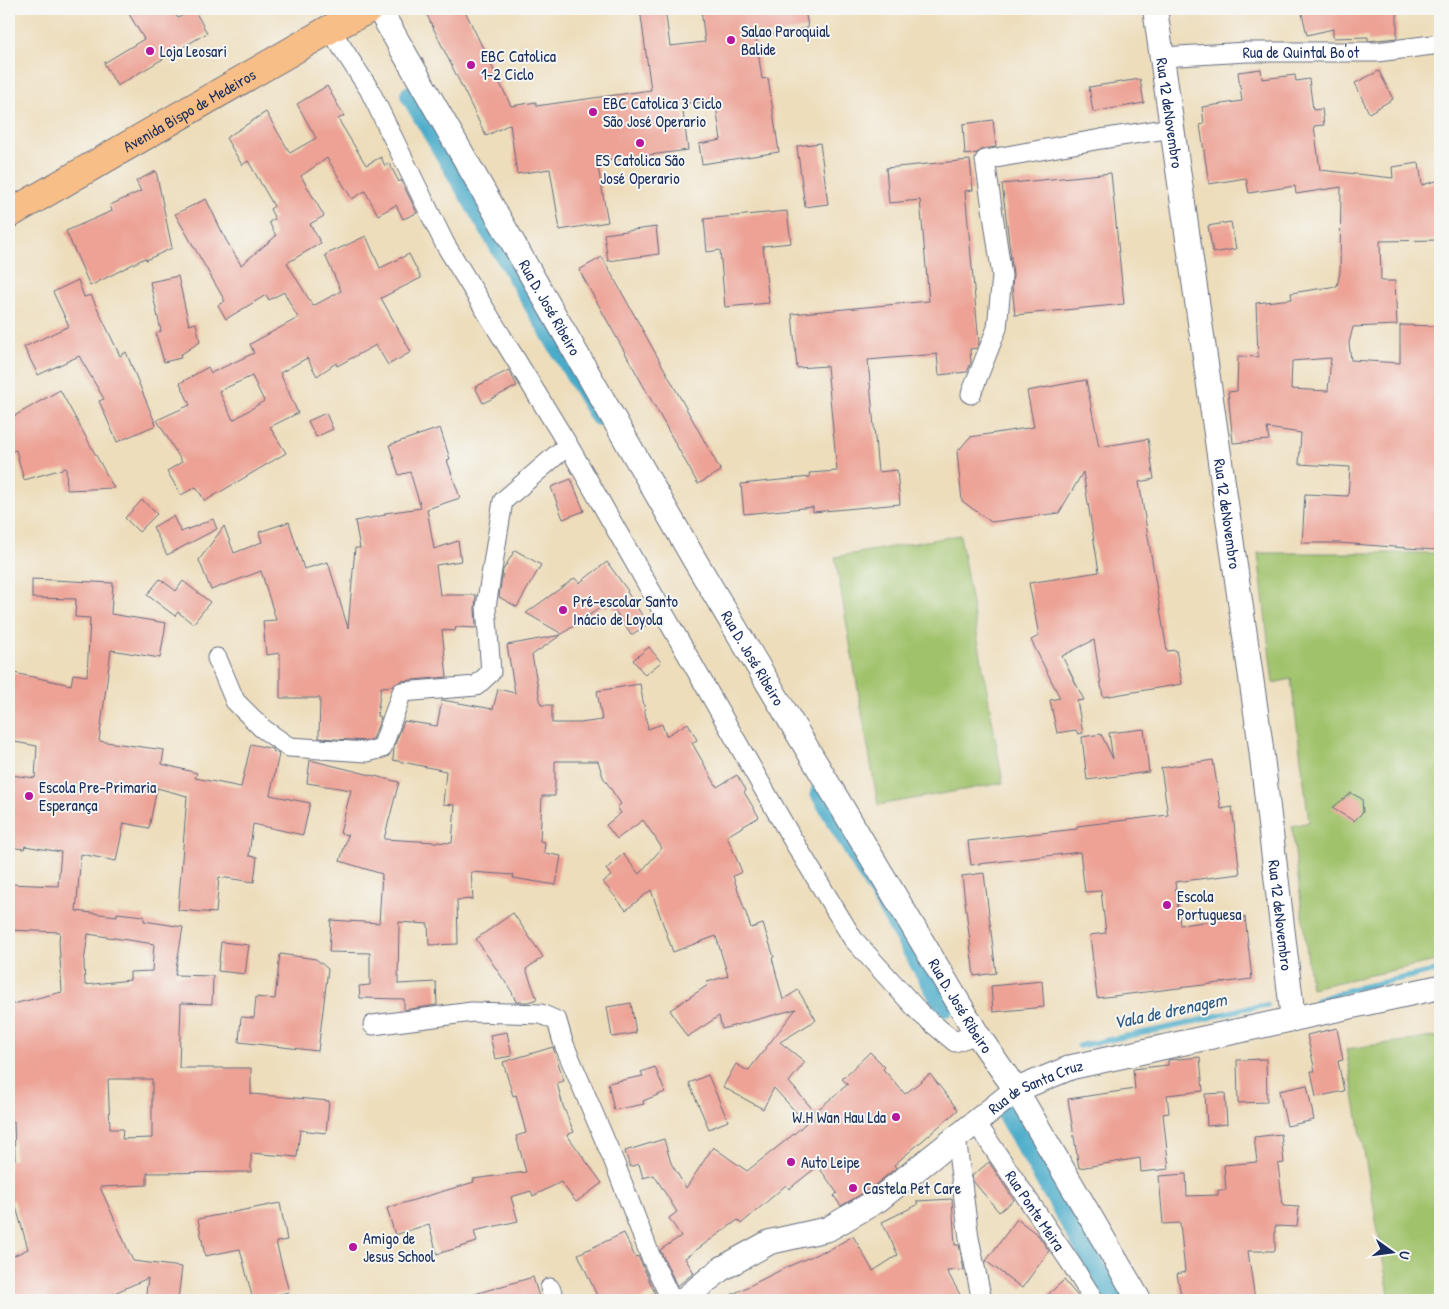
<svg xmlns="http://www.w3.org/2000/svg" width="1449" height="1309" viewBox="0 0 1449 1309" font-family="'Patrick Hand',sans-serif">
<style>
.green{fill:#a0c26b;stroke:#5e7864}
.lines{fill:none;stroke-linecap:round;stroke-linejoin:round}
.stream{stroke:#4aabc9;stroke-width:5.5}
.canal{stroke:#4aabc9;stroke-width:20}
.building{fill:#eda295;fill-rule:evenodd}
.minor-casing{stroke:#646c7f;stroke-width:21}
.tertiary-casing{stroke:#646c7f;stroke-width:26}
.primary-casing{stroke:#646c7f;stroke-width:30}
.minor{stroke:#fff;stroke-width:19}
.tertiary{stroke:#fff;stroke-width:24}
.primary{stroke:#f7be88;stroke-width:28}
.poi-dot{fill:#b5179e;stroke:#f6f6f2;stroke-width:2}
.labels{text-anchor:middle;stroke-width:4;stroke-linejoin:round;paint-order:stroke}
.poi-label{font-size:16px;fill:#1b2f5e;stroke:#f6f6f2;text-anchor:start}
.street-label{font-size:16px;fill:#1b2f5e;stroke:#f6f6f2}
.water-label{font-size:18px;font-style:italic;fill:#2b5a83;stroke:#f6f6f2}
</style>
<rect width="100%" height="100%" fill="#f6f6f2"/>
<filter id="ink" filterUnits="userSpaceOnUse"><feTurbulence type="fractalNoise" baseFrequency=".02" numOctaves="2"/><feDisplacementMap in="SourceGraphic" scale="10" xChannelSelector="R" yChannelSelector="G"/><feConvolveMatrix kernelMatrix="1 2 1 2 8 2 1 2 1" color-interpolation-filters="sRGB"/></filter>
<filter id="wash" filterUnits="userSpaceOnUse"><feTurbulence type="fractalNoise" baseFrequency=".0096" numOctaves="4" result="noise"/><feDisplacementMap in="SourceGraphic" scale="20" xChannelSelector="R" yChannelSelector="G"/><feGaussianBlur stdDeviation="1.12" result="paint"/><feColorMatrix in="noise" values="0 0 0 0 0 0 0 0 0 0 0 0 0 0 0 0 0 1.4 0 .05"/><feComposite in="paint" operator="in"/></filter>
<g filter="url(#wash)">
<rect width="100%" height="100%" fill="#edddbb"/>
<path class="green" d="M960,535L1003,783L878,805L835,557Z
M1258,553H1440V960L1311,988L1292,826L1309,822L1291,679L1273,683Z
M1440,1036V1300H1390L1346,1049Z"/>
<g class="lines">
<path class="stream" d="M1317,1000L1352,989L1440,970
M1079,1046L1181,1025L1246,1008L1267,1005"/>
<path class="canal" d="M410,95L599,416
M820,793L945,1007
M1006,1113L1115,1300"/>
</g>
<g id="blocks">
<path class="building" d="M126,9H172L178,18L194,9L207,33L117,86L104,63L144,39Z
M424,9H464L511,106L536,102V106L651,90L640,9H665L670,46L705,42L701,9H805L808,28L756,37L762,79L768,78L779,152L702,164L699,144L721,140L715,100L682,104L688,150L597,162L608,222L560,230L550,169L517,174L510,124L486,136Z
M1301,9H1397V38L1368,41V37L1333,38V29L1307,35Z
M1261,69L1262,79L1295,75L1296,81L1309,79L1313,110L1322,109L1324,125L1314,126L1320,170L1393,178L1392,167L1419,163L1422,185L1440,180V240L1380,241L1381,281H1395L1397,325L1353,327L1349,343L1351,360L1400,363V325L1438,326L1440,470L1435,550L1339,543H1302L1305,494L1348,496L1350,467L1299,464L1301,433L1267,428L1269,440L1233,443L1228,392L1237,391L1238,356L1258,357L1256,303L1292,299L1291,293L1337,286L1340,272L1341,187L1296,194L1295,186L1249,193L1246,178L1209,184L1200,125L1204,124L1202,107L1242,101L1238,72ZM1331,358L1328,391L1291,389L1292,361Z
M1379,71L1393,99L1369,113L1355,83Z
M1140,79L1144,103L1093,112L1089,87Z
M327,86L344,116L338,119L366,165L381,157L385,166L389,163L399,182L401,180L417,213L403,219L396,205L378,215L365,191L352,199L327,158L301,176L324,216L310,224L321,243L287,263L313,306L341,291L325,255L366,236L380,268L409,254L421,278L381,298L411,352L388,365L376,345L337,366L336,363L317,376L307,358L280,373L298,413L270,427L286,453L205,501L196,487L181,495L167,471L182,462L157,420L190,405L180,383L208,367L211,373L254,353L250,344L298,318L284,292L269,300L266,295L226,319L218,305L225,301L175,214L206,199L226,240L241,265L276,236L269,222L275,219L270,209L274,206L248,161L242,165L226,138L266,112L290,153L316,138L297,104ZM252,376L264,401L233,420L219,391Z
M993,120L996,147L983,149L977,153L965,155L963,124Z
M820,143L828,204L805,207L797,146Z
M970,160L973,190L965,191L979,343L977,348L970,349L971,363L967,372L939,375L937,354L868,360L878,472L897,470L900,504L813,512V507L744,514L741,484L810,477L809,473L837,471L827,366L797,368L792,314L929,301L920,200L889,203L886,168Z
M156,171L172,248L146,260L145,258L90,286L66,231L112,211L110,205L141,191L136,181Z
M1111,173L1124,304L1015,315L1012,286L1013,275L1002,184Z
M787,211L791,243L763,246L769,303L725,307L720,250L707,252L704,219Z
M1231,222L1236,249L1213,253L1208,226Z
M656,227L659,254L608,261L604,234Z
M602,257L721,471L698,484L579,270Z
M178,276L189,325L196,323L200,342L180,355L181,358L164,362L156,334L161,331L150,282Z
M78,280L84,297L91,295L120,356L126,352L156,425L117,442L99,401L104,399L79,356L38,375L24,347L69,326L53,292Z
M509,370L517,386L483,403L475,387Z
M1086,380L1099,447L1148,439L1154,479L1139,482L1167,651L1176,650L1182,684L1103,697L1094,640L1062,656L1084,700L1077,701L1083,733L1078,734L1076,730L1057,733L1050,700L1060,698L1031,640L1039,636L1029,583L1099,572L1083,472L1059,513L991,522L962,501L957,452L970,437L1034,427L1027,391Z
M60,390L114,488L67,490L66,468L24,480L16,450L9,452V419Z
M326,413L333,429L316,437L308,421Z
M440,428L450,459L447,460L460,498L427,509L434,549L458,541L461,561L436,565L440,595H476L475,608L476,628L456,627L455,631L442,630L447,677L401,681L393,686L381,687L377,716L381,717L373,739L366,741L319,738L320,698H280V653L266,655L263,621L276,620L261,571L211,590L199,560L224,526L234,553L262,542L259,532L289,522L304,569L328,562L348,628L355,548H360L355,521L385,515V513L421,508L410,472L399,475L389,445Z
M571,479L584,511L563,519L551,487Z
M142,500L157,514L139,532L125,518Z
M173,516L181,532L213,519L217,529L167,555L153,527Z
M515,550L541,565L517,607L499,597L503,570Z
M607,562L628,591L627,592L648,624L631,635L611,604L606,608L604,605L562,634L526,613L575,578L579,583Z
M32,579L113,583L111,614L166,623L160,658L111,650L99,741L164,750L162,764L197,773L195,778L241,787L251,744L273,749V751L279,754L270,795L310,803L303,835L253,824L249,856L257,857L254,882L219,877L216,913L178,910L187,796L157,788L149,828L124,823L116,861L81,854L76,911L117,916V913L144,916V921L183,927L175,975L213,976L212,1004L181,1003L179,1068H251V1094L329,1101L326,1133L300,1130L297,1157L251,1153V1172L147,1173V1185L100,1187L133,1261L182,1267L178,1300H145L148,1278L99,1300H9V1258L28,1249L14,1200H9V1160H15L14,1121H9V1005L62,992L59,941L60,932L9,930V884L58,886L61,852L25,846L24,849L9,847V775L35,778L37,746L9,741V672L71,685L73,674L87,676L90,618L75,617L76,599L32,598ZM88,934L154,944L152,971L130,972V980L85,985L84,962ZM108,1079H152V1138L122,1139L123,1129H110Z
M160,579L176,591L183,581L210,602L193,624L178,612L175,616L147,595Z
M561,635L532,655L541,705H552V723H580L602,720L597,691L640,684L648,729L662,724L666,736L688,723L697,740L692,743L717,787L737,775L746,790L744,792L759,817L727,836L742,872L733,876L751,928L763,924L774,957L772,958L783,1000L798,990L816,1020L780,1042L805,1062L789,1082L815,1112L848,1084L842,1079L870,1052L885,1067L883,1069L905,1094L930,1074L958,1110L894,1165L896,1168L870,1189L841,1206L834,1196L837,1193L818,1166L789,1189L786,1185L741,1224L738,1220L685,1258L694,1273L677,1286L660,1250L681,1236L669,1218L677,1212L654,1175L643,1178L639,1164L630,1167L625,1151L664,1139L671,1163L686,1188L713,1147L747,1171L794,1134L806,1123L774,1088L763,1109L723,1087L736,1064L748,1071L796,1009L722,1029L719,1016L687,1037L670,1010L708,985L707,982L728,976L716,936L673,952L651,890L626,910L603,882L611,876L606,869L623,854L639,874L662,848L643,820L617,839L606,825L621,813L617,807L621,804L603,777L598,761H555V796H542L540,841L545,842L544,853L561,856L556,885L513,878L514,875L471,872L473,899L457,900L458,944L429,945L428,924L399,922L398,984L436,982L437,1005L404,1010V999L360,998L359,986L370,985V953L329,952L331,920L379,923L382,874L340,861L348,835L340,833L351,790L307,783L310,760L399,782L384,839L452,843L455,805L443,804L446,771L393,760L394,747L404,721L437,726L442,700L493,709L498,689L515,693L507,645Z
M649,647L661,662L645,675L633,660Z
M1144,729L1149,772L1087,780L1082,737L1101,734L1113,759L1109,733Z
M1213,760L1221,809L1232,807L1240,874L1175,882L1180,925L1245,917L1252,979L1097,998L1090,935L1106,933L1101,891L1085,892L1080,852L971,865L968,841L1077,829V826L1168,815L1161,768Z
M1351,793L1362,799L1363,812L1354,821L1332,808Z
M984,873L996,973L974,976L962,876Z
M513,913L543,957L526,969L537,999L528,1002H516L512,992L476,939Z
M221,942L249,945L245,974L218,971Z
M280,954L316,959L328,969L318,1051L239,1042L241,1017L254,1018L256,997L275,999Z
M1042,981L1044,1007L993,1012L991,986Z
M631,1003L636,1033L612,1037L607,1007Z
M1337,1028L1343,1060L1338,1061L1344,1091L1316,1097L1311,1071H1315L1307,1035Z
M507,1032L512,1056L495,1059L490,1035Z
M553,1047L564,1081L557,1083L563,1106L574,1132L567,1135L602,1183L576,1202L561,1182L533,1196L531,1191L511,1197L518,1221L474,1231L477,1242L437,1254L429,1224L395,1235L387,1208L474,1182L473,1179L526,1172L516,1136L526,1133L516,1095L513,1096L503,1062Z
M1200,1057L1203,1091L1167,1095L1169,1113L1163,1114L1169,1169L1141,1172L1140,1158L1079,1168L1068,1099L1135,1089L1133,1069L1168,1065V1060Z
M1266,1059L1267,1102L1238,1103L1237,1060Z
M655,1067L665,1092L643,1101L644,1104L614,1110L608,1083L643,1076L641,1072Z
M708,1075L728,1121L709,1129L689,1083Z
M1307,1085L1314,1120L1287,1126L1279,1091Z
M1225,1093L1227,1124L1207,1126L1205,1094Z
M1281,1134L1284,1163L1278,1164L1283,1206L1299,1207L1297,1227L1275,1226V1251H1248L1255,1300H1182L1177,1274L1185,1272L1180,1223L1163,1224L1159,1176L1186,1174L1187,1196L1218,1195V1190H1226L1224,1165L1257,1162L1254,1137Z
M989,1162L1014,1200L999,1212L973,1181L972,1176Z
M952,1199L955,1245H959L964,1270L947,1271L963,1300H721L787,1267L824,1251L825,1252L853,1236L873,1271L898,1255L882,1222L917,1205V1201Z
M280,1203L287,1240L276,1242L289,1292L253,1300L240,1249L205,1256L198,1219Z
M1017,1219L1038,1235L1049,1251L1022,1288L986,1261Z
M624,1233L635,1257L638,1256L655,1293L639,1300H599L578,1254Z
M533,1277L540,1300H469L468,1296Z
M1064,1280L1081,1300H1042Z"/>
</g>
</g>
<g filter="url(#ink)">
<use href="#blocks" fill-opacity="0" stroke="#646c7f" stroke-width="1"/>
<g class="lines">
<g class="minor-casing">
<g id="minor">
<path d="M330,29L369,89L445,244L568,445L791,837L853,939L921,1014L955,1042L977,1034"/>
<path id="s1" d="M1162,57L1247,52H1377L1440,44"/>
<path d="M971,394L997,328L1002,276L985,160L1101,139L1172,128"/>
<path d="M217,658L235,701L262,728L289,747L367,752L382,748L402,692L476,686L491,672L486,607L503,501L568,445"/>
<path d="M373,1025L472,1012L541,1014L557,1021L563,1042L615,1164L650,1255L669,1295L676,1300"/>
<path id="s2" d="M975,1121L1072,1265L1094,1300"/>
<path d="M956,1137L969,1238L981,1296"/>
<path d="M550,1288L555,1300"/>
</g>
</g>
<g class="tertiary-casing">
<g id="tertiary">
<path id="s3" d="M379,9L694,559L977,1034L1016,1090L1139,1300"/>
<path id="s4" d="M1155,9L1260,740L1293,1019"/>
<path id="s5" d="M683,1300L721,1269L770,1242L828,1229L878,1200L1016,1090L1072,1067L1440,987"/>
</g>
</g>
<g class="primary-casing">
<g id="primary">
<path id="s6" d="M9,214L330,29L369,9"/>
</g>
</g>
<use href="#minor" class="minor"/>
<use href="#tertiary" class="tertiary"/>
<use href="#primary" class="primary"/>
</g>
</g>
<g class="poi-dot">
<circle cx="731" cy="40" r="5"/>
<circle cx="150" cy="51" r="5"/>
<circle cx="471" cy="65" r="5"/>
<circle cx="593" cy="112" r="5"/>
<circle cx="640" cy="143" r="5"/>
<circle cx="563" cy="610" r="5"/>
<circle cx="29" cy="796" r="5"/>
<circle cx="1167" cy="905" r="5"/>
<circle cx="896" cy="1117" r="5"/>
<circle cx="791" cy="1162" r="5"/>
<circle cx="853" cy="1188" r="5"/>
<circle cx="353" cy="1247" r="5"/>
</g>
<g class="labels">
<g class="poi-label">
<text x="741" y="37">Salao Paroquial<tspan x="741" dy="18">Balide</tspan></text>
<text x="160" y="57">Loja Leosari</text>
<text x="481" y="62">EBC Catolica<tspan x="481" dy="18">1-2 Ciclo</tspan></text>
<text x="603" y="109">EBC Catolica 3 Ciclo<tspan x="603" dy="18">São José Operario</tspan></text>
<text x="640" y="166" text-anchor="middle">ES Catolica São<tspan x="640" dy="18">José Operario</tspan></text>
<text x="573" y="607">Pré-escolar Santo<tspan x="573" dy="18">Inácio de Loyola</tspan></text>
<text x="39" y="793">Escola Pre-Primaria<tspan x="39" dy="18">Esperança</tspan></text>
<text x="1177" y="902">Escola<tspan x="1177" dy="18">Portuguesa</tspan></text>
<text x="886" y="1123" text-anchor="end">W.H Wan Hau Lda</text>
<text x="801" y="1168">Auto Leipe</text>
<text x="863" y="1194">Castela Pet Care</text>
<text x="363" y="1244">Amigo de<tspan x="363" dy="18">Jesus School</tspan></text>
</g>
<g class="street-label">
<text dy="6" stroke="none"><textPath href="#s1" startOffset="139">Rua de Quintal Bo'ot</textPath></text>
<text dy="6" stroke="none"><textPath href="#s6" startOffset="208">Avenida Bispo de Medeiros</textPath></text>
<text dy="6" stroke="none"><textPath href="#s4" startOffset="105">Rua 12 deNovembro</textPath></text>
<text dy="6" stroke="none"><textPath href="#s3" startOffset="344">Rua D. José Ribeiro</textPath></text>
<text dy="6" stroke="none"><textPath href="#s4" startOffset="510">Rua 12 deNovembro</textPath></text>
<text dy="6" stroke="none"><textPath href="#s3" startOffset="749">Rua D. José Ribeiro</textPath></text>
<text dy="6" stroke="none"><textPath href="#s4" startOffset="915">Rua 12 deNovembro</textPath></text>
<text dy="6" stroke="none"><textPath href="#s3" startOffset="1154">Rua D. José Ribeiro</textPath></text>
<text dy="6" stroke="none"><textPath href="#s5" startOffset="418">Rua de Santa Cruz</textPath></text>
<text dy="6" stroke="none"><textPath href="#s2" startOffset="108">Rua Ponte Meira</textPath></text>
</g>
<g class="water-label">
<text transform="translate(1170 1011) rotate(-12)" y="6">Vala de drenagem</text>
</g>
</g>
<rect width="1449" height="1309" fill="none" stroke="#f6f6f2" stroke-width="30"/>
<g transform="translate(1392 1252) rotate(104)" stroke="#f6f6f2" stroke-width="4" paint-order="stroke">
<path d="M0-4L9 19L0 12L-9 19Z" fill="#1b2f5e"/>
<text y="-8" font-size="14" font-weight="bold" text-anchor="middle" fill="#1b2f5e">U</text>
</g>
</svg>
